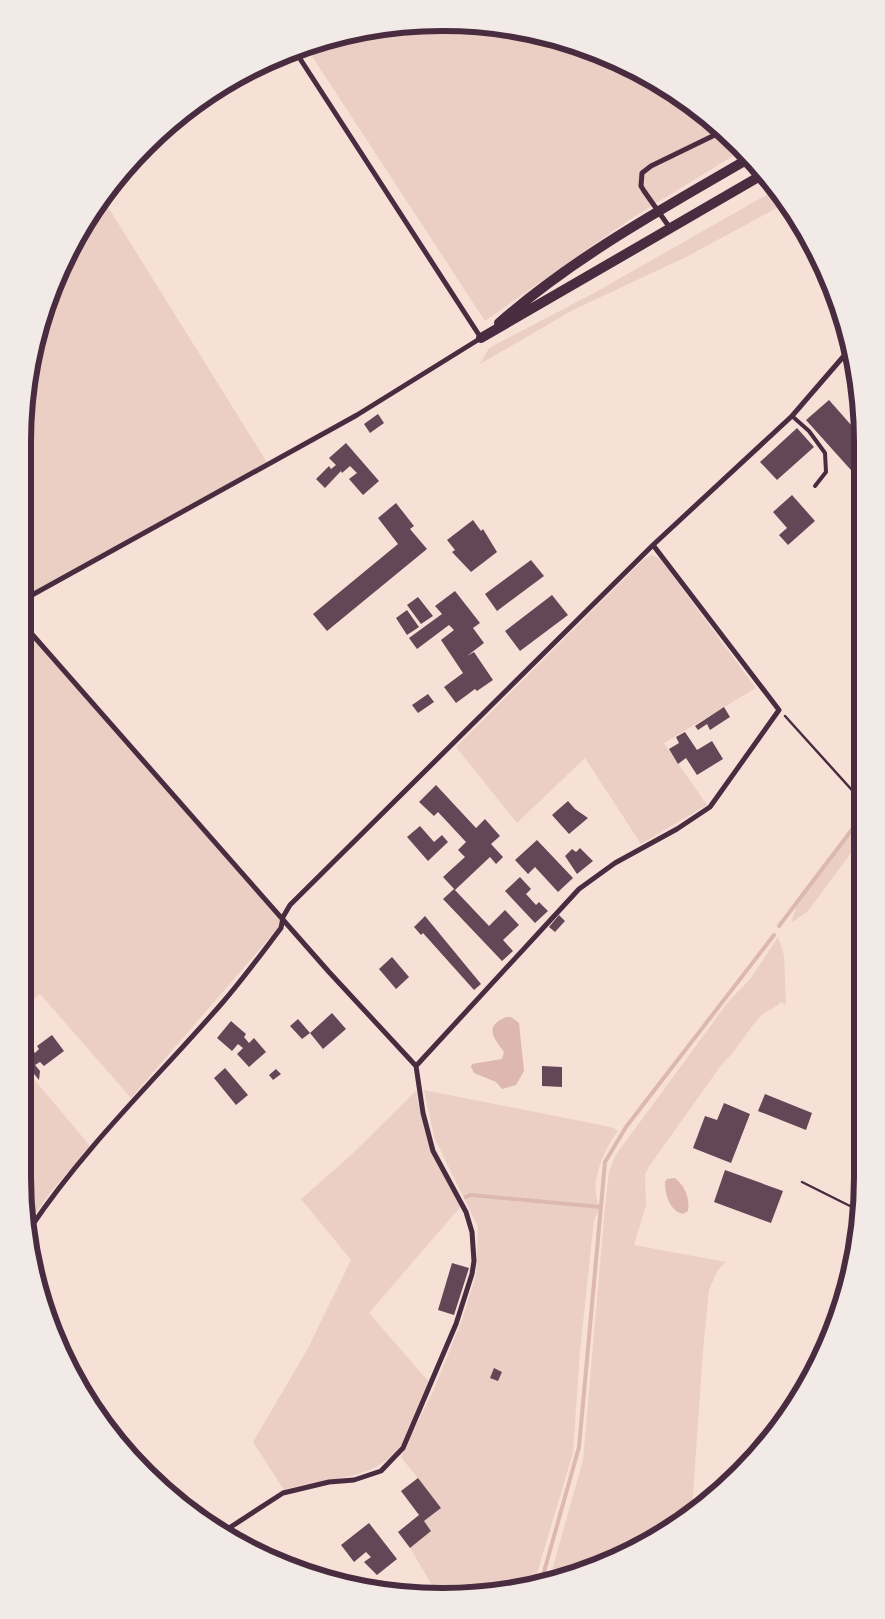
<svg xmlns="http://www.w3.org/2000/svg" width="885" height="1619" viewBox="0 0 885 1619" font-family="'Asap Condensed',sans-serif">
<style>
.green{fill:#ebcfc5}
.water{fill:#dcb8b0}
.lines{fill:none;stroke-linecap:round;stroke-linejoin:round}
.stream{stroke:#dcb8b0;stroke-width:4}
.building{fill:#644757}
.path{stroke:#4a2c40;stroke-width:2.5}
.service{stroke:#4a2c40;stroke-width:4}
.minor{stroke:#4a2c40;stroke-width:5}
.secondary{stroke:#4a2c40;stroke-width:10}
.rim{fill:none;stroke:#4a2c40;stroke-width:6}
</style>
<rect width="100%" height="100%" fill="#f7e1d7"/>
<path class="green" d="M415,23C442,24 472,22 499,26C589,42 680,81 741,151L629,220L485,321L306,47L334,37Z
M775,190L786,203L686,257L573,310L480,364L489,348L594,293Z
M103,199L268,464L23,600V415L37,334L79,233Z
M652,555L660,559L756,688L664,743L707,805L641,844L585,758L517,823L456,747L644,559Z
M23,625L280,918L278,928L131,1098L40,994L23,1008Z
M860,822V841L808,911L791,923L801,893Z
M778,937L784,955L786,1005L781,1002C775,1009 769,1009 762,1015C749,1027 738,1050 722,1064L650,1165L645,1174L646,1205L634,1245L726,1262L718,1270L709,1290L703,1351L692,1509L603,1564L550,1577L583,1460L605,1207L609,1172L615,1156L728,1002L751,978Z
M23,1066L90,1146L49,1194L30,1222L23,1176Z
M424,1090L611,1127L618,1131C605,1148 587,1185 600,1206L470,1194L465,1197L600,1208L594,1220L580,1352L573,1453L535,1580L470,1596L436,1592L410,1548L431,1531L424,1521L441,1508L401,1457L434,1389L462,1320L476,1275L478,1227L434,1137Z
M416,1091C424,1138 439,1165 461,1206L369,1313L429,1382C421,1400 415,1421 405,1439C382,1482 326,1477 284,1490L253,1442L307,1350L351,1260L301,1199L350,1156Z"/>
<path class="water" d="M506,1017H511L519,1023L524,1071L516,1085L502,1089L496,1082L474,1073L471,1067L472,1064L502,1059L504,1052C494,1038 483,1027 506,1017Z
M675,1178C685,1186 690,1198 688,1211L683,1214C670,1211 665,1195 665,1182L667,1179Z"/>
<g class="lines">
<path class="stream" d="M779,926L860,819
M466,1197L470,1195L601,1207
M542,1579L579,1447L605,1162L626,1127L774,935"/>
</g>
<path class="building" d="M829,400L859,434V494L852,486L859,479L806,420Z
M378,414L384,423L370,433L364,424Z
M797,428L814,447L777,480L760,462Z
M346,443L379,481L363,495L349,479L357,473L350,466L342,473L341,471L325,488L316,479L329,466L331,469L336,465L329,458Z
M792,495L815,521L788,545L779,535L787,528L773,512Z
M396,503L414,526L410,529L427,549L327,631L313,614L398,544L378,518Z
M473,520L481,531L483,529L497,552L471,572L452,552L455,550L447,540Z
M531,560L544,576L497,611L485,594Z
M455,591L480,623L473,628L484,643L467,656L474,652L493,680L477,691L475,689L456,703L444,687L463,673L441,640L454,630L449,625L417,649L409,638L442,614L435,606Z
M552,595L568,615L520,651L505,631Z
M418,597L433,616L421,624L407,605Z
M407,610L419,627L407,635L396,618Z
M428,694L434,702L418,713L412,705Z
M724,707L730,717L710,730L707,724L698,730L695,726Z
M685,732L697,750L712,741L723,759L697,775L686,758L678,764L669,749L679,743L676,737Z
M436,785L476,828L485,819L500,836L491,844L503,857L496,864L490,857L455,890L443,877L465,857L458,850L466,842L438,812L434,816L419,802Z
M568,801L575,809L588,818L569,834L552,815Z
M420,826L434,842L442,835L448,842L428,861L407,837Z
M537,840L573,878L558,892L535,867L528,874L515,860Z
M580,848L593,861L577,874L565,856L572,849L576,852Z
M520,877L531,889L526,894L536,905L539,902L548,911L535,923L505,891Z
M454,889L489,926L505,910L519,925L503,940L513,951L502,961L443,899Z
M559,915L565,921L555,932L549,927Z
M425,916L481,984L474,990L423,933L421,935L414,927Z
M392,957L409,977L396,989L379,969Z
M332,1013L346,1029L323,1049L310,1033Z
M298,1019L310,1033L302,1039L290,1026Z
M231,1021L246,1034L244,1037L249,1043L254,1038L266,1052L249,1067L237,1054L243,1048L238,1044L232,1051L217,1038Z
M52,1035L64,1051L44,1066L40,1062L35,1065L40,1071L39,1080L30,1069L32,1066L29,1068L23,1059V1037L35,1053L39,1049L37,1046Z
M542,1066L562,1067V1087L542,1086Z
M225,1068L248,1095L236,1105L214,1078Z
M276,1069L281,1074L273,1080L269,1075Z
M765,1094L812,1113L806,1130L758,1111Z
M724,1103L750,1114L731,1163L693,1148L705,1116L717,1120Z
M725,1170L783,1191L771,1223L714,1202Z
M452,1263L469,1268L454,1315L438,1310Z
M494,1368L502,1372L498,1381L490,1378Z
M418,1478L441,1508L424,1521L431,1531L410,1548L398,1532L419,1515L401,1491Z
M369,1523L397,1559L377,1575L364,1562L371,1557L366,1552L354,1562L341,1545Z"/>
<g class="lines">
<path class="path" d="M785,716L860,799
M802,1182L860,1211"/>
<path class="service" d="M792,416L809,431L825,453L826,472L815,486"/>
<path class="minor" d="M670,228L644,191L641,186L642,173L651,166L723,131
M23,600L357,415L481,338L295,51
M23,624L329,972L416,1066L579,889L615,863L677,829L710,807L779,710L653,545
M31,1227C86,1145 158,1077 223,1002C243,979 262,953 281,928L283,917L290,905L653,545L792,416L849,350
M223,1532L283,1493L329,1482L354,1480L381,1471L403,1448L456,1324L472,1274L474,1261L472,1232L466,1212L433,1151L423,1113L416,1066"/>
<path class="secondary" d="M499,323C574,257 662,209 748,159
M481,338L762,175"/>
</g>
<path d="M0 0H885V1619H0ZM442 31H443A411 411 0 0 1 854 442V1177A411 411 0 0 1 443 1588H442A411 411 0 0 1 31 1177V442A411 411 0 0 1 442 31Z" fill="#f1eae7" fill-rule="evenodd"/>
<path class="rim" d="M442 31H443A411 411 0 0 1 854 442V1177A411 411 0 0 1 443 1588H442A411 411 0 0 1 31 1177V442A411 411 0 0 1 442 31Z"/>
</svg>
